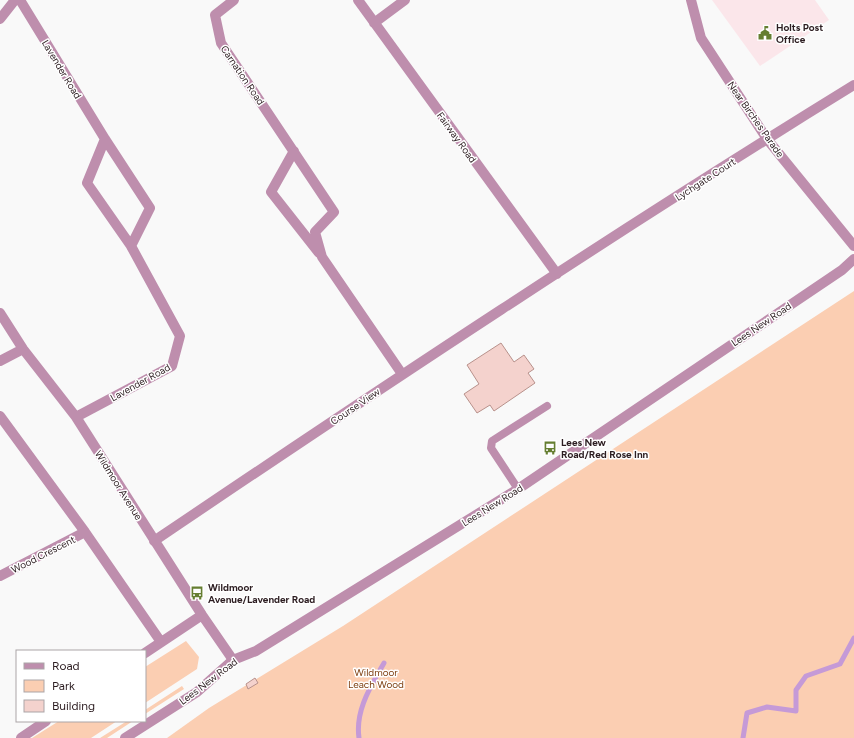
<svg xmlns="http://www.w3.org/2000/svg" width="854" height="738" viewBox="0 0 854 738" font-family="Figtree,sans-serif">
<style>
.built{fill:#fbe6ea}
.green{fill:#fbceb2}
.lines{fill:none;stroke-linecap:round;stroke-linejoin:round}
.stream{stroke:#c59ad7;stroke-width:5}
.building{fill:#f4d2cd;stroke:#b8918b}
.service{stroke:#be8ead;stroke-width:8}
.minor{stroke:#be8ead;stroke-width:10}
.tertiary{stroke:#be8ead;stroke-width:10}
.labels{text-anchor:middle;stroke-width:3;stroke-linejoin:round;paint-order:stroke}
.poi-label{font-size:10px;font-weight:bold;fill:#2d1e22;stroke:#fff;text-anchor:start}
.street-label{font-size:10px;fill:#2d1e22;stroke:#fff}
.park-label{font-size:10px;fill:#7f4113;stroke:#fff}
</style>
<rect width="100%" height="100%" fill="#f9f9f9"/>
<path class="built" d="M712,0H815L829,20L760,66Z"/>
<path class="green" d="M854,291V738H167L209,708L343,626Z
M186,641L199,657L197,669L145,703V667Z
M182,686L184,689L145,714V710Z
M59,721H117L91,738H32Z
M127,721H133L107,738H100Z"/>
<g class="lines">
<path class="stream" d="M359,738C355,710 371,686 384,663
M743,738L747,713L767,707L796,711V690L806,676L840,664L854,638"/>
</g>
<path class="building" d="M501,343L514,362L524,355L534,369L528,373L535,383L494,411L490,405L477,413L464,394L479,384L467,365Z
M255,678L258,683L248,689L246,684Z"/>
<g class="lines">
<path class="service" d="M518,489L491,448L492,441L547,406"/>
<path class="minor" d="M20,0L105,139L150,208L131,246L180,336L172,366L76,417
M234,0L215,15L221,43L334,212L315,232L322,257L402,374
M358,0L557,274
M691,0L701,38L767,139L854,246
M0,19L15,0
M374,23L405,0
M105,139L87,183L131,246
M294,151L271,192L319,253
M0,313L23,349L76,417L202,615L233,660
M0,361L23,349
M0,416L85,532L161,642
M154,541C385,385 617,231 854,85
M0,576L85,532
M145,653L202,615
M21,738L46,721"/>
<path class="tertiary" d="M125,738L197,692L233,660L256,651L518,489L842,270L854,259"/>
</g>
<defs>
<g id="civic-bare" transform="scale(1.08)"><path d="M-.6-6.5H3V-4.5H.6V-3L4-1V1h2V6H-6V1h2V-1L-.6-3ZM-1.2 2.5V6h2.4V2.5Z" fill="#657e31" stroke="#fff" stroke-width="2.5" paint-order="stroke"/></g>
<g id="bus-bare" transform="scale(1.08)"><path d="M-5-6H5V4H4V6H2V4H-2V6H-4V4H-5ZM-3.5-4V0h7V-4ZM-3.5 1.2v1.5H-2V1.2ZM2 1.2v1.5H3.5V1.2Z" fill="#657e31" stroke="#fff" stroke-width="2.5" paint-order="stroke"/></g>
</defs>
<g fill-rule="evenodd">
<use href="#civic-bare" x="765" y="33"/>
<use href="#bus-bare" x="550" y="448"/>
<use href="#bus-bare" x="197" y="593"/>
</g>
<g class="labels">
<g class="poi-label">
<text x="776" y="31">Holts Post<tspan x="776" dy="12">Office</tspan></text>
<text x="561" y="446">Lees New<tspan x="561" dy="12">Road/Red Rose Inn</tspan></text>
<text x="208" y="591">Wildmoor<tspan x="208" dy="12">Avenue/Lavender Road</tspan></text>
</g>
<g class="street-label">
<text transform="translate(62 69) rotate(59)" y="4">Lavender Road</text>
<text transform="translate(243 75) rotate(56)" y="4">Carnation Road</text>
<text transform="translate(756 119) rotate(55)" y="4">Near Birches Parade</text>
<text transform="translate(457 137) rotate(54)" y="4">Fairway Road</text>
<text transform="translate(705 179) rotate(-33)" y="4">Lychgate Court</text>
<text transform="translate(761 324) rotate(-34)" y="4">Lees New Road</text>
<text transform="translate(140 382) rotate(-29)" y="4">Lavender Road</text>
<text transform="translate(355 406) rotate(-34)" y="4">Course View</text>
<text transform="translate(119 485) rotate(58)" y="4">Wildmoor Avenue</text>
<text transform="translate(492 505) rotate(-32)" y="4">Lees New Road</text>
<text transform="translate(43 554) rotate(-27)" y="4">Wood Crescent</text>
<text transform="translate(208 681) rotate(-37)" y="4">Lees New Road</text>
</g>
<g class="park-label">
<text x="376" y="676">Wildmoor<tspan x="376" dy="12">Leach Wood</tspan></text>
</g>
</g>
<rect x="16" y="650" width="130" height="72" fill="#ffffff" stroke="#aba5a7"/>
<rect x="24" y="663" width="20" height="6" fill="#be8ead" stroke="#aba5a7"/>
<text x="52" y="670" font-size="12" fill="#2d1e22">Road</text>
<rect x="24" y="680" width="20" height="12" fill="#fbceb2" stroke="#aba5a7"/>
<text x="52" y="690" font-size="12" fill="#2d1e22">Park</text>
<rect x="24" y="700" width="20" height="12" fill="#f4d2cd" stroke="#aba5a7"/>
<text x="52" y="710" font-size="12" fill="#2d1e22">Building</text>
</svg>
